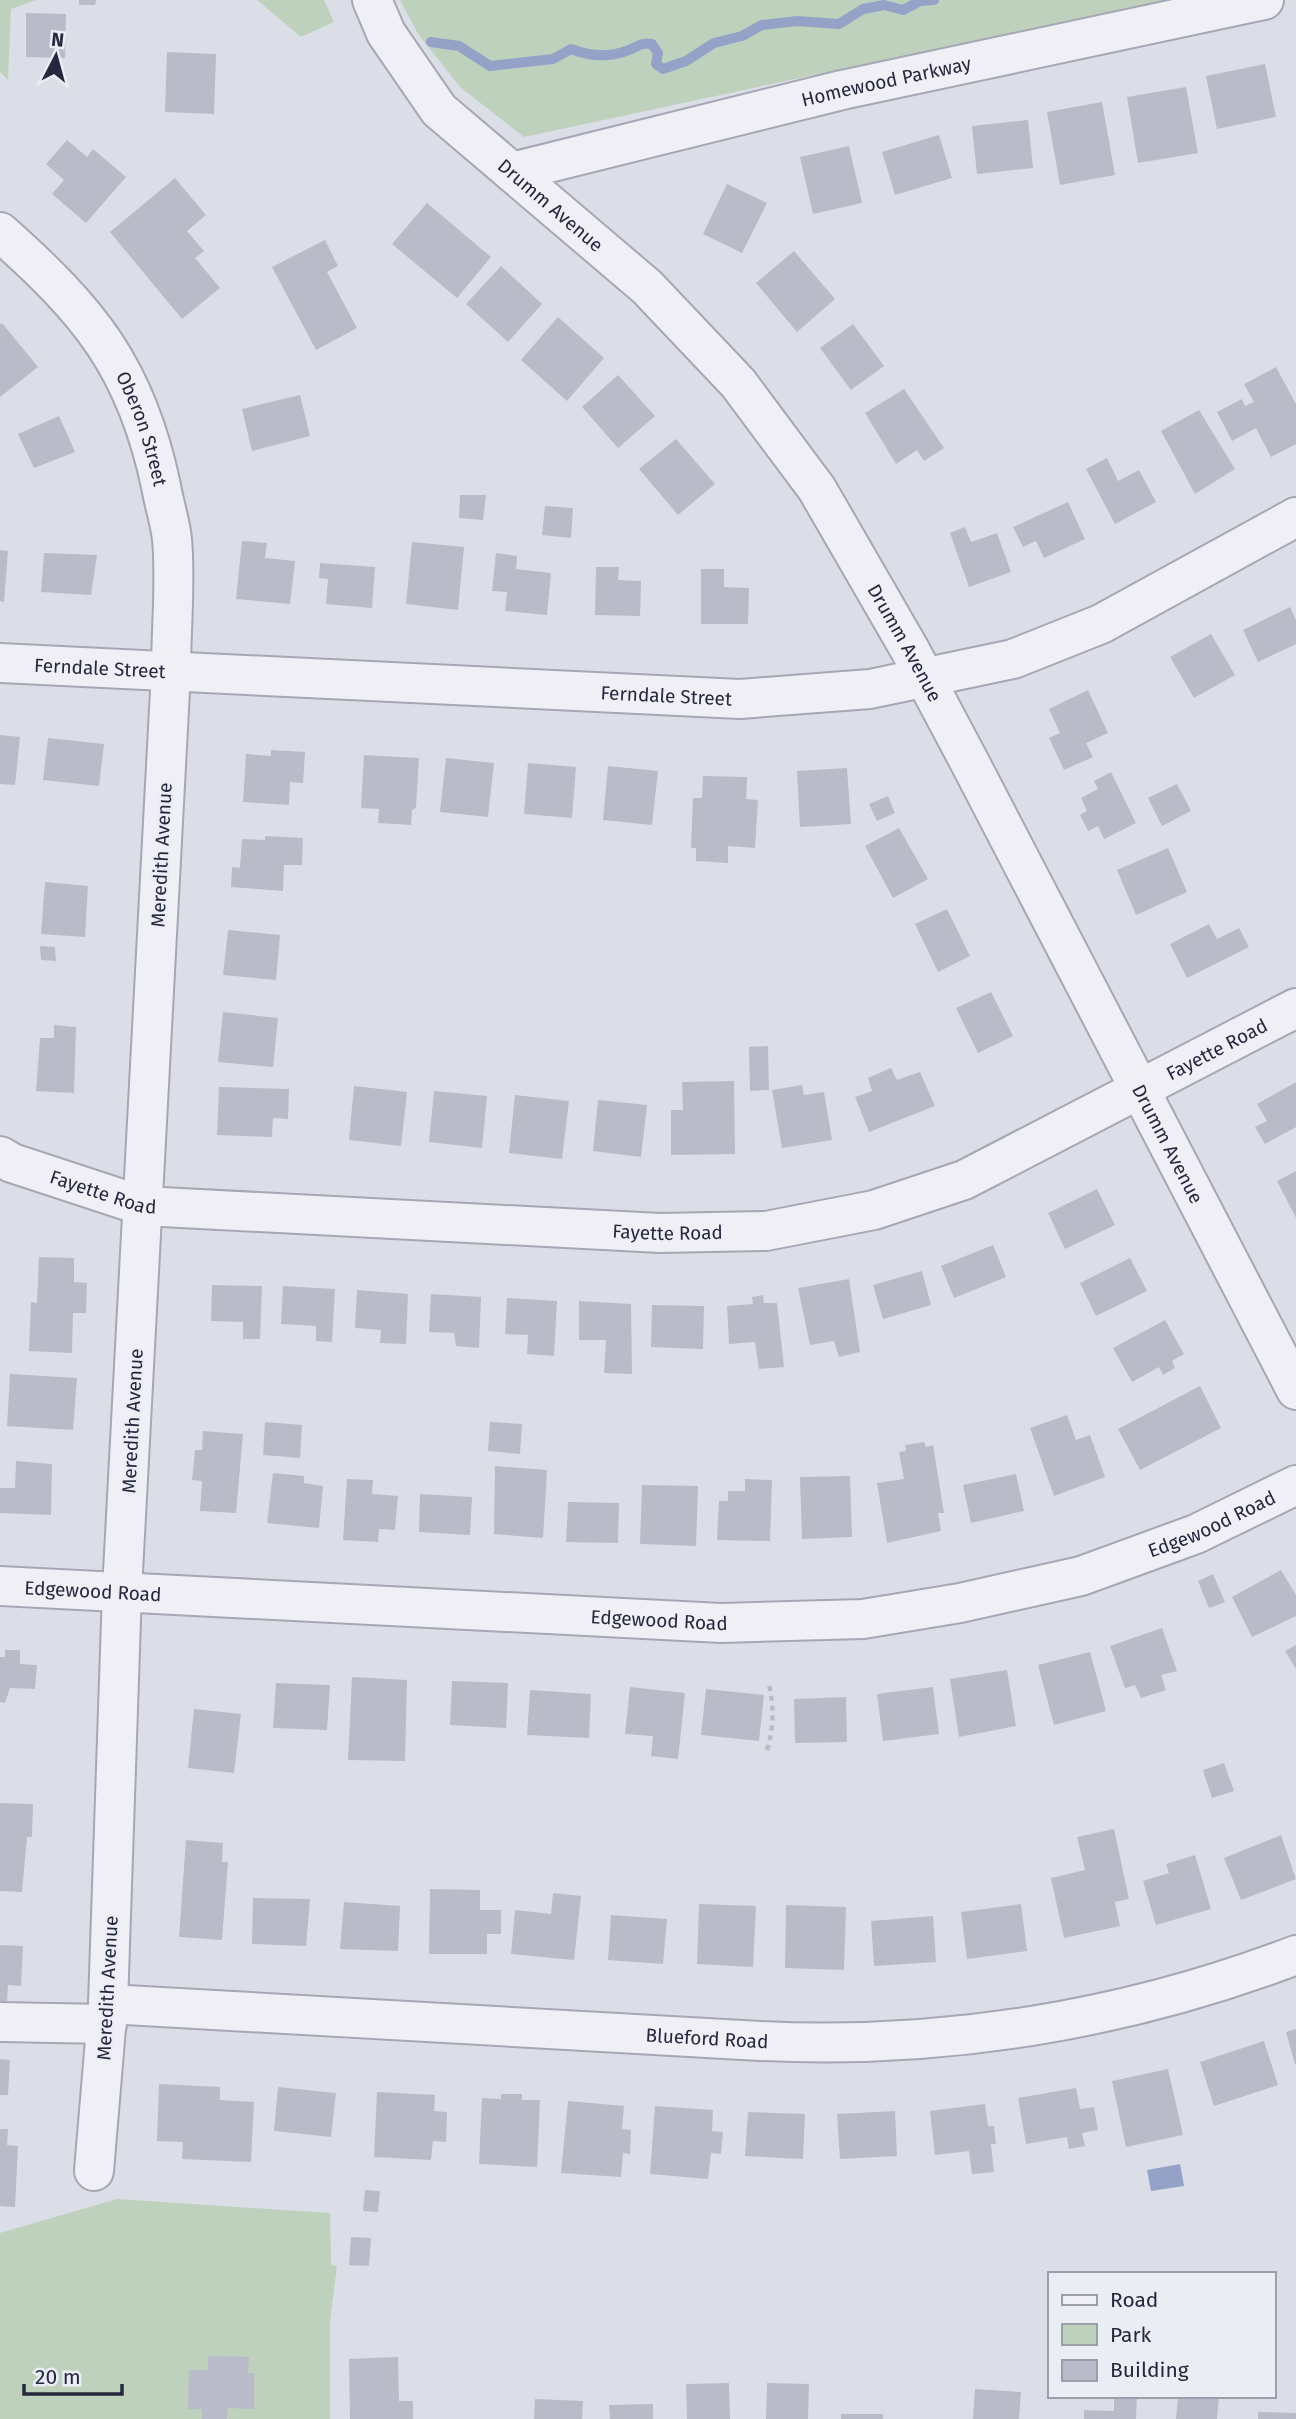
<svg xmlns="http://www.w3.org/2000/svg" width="1296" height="2419" viewBox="0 0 1296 2419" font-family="'Fira Sans',sans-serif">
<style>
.green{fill:#bdd1bd}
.water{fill:#95a2c8}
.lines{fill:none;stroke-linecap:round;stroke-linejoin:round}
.stream{stroke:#95a2c8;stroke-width:10}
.building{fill:#b9bbc9}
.minor-casing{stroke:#a5a7b4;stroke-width:42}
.path{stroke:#babbc5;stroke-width:4.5;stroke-dasharray:5 5;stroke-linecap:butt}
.minor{stroke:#efeff5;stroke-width:38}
.labels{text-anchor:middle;stroke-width:5;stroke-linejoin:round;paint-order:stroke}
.street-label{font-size:19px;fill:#25283d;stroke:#ebedf4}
</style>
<rect width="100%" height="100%" fill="#dcdee7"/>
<path class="green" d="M0,0H36L11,9L8,80L0,72Z
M257,0H324L334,22L301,37Z
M400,0H1191L1090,23L973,41L524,137L460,87L418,34Z
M117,2199L330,2213L331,2265L337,2266L330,2321V2419H0V2233Z"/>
<path class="water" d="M1180,2164L1184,2186L1151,2191L1147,2170Z"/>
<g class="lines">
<path class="stream" d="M431,42L459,46L490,66L553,59L571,49C589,56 607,58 626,51C636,48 640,42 652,44L658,53L656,64L663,69L686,61L714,43L742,36L762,25L797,21L839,24L863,9L884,5L903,10L920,1L934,0"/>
</g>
<path class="building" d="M79,0H96L95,5H79Z
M26,13L66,14L65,58L26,57Z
M167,52L216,54L214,114L165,112Z
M1265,64L1276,117L1217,129L1206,76Z
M1186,87L1198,153L1138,163L1127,97Z
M1102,102L1115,175L1060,185L1047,112Z
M1028,120L1033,168L977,174L972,126Z
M939,135L952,178L895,195L882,152Z
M67,140L87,157L93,149L126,177L86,223L52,194L64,180L46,164Z
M849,146L862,203L813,214L800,157Z
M175,178L206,215L187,231L204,251L195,258L220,288L182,319L110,232Z
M727,184L767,203L742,253L703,234Z
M427,203L491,257L457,298L392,244Z
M325,240L338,266L327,272L357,328L316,350L272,267Z
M794,251L835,299L797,332L756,283Z
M501,266L542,304L508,342L466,304Z
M558,317L604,358L567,401L521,360Z
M2,323L38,367L0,397V324Z
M853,324L884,366L851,390L820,348Z
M1276,367L1296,404V444L1271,457L1256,428L1232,441L1217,412L1242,399L1245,406L1254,402L1244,384Z
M618,375L655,416L618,448L582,407Z
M904,389L944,448L924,461L917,450L896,464L865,413Z
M300,395L310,436L252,451L242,409Z
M1199,410L1235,469L1195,494L1161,431Z
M59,416L75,452L34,468L18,434Z
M676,439L715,484L678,515L639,469Z
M1107,458L1118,481L1139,470L1156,502L1115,524L1086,469Z
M460,495H486L483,520L459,518Z
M1068,502L1085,539L1044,558L1036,541L1023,547L1013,527Z
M545,506L573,508L571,538L542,535Z
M965,527L971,542L997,533L1011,572L969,587L950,533Z
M242,541L267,543L265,558L295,561L290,604L236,599Z
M412,542L464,547L458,610L406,604Z
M0,550L8,551L4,602L0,601Z
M44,553L97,555L91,595L41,592Z
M496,553L517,556L516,569L551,573L547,615L505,611L507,592L492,591Z
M320,563L375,567L372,608L326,604L328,579L319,578Z
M596,567H619L618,580L641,581L640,616L595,615Z
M701,569H724V587L749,588L748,624H701Z
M1290,607L1296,620V644L1258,662L1243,630Z
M1211,634L1235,675L1194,698L1170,657Z
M1088,690L1108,733L1086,743L1093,757L1064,770L1049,738L1060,733L1049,709Z
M0,735L20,737L15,785L0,784Z
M48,738L104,744L99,786L43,780Z
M271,750L305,752L303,783L290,782L289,805L243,802L246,754L271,756Z
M364,755L419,758L416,808L412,810L411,825L378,823L379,809L361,808Z
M446,758L494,763L488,817L440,812Z
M528,763L576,767L572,818L524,814Z
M608,766L658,771L652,825L603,820Z
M847,768L851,824L800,827L797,771Z
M1111,772L1136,823L1104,839L1098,826L1088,831L1080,815L1087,811L1081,798L1098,789L1094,781Z
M703,776L747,777L746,799L758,800L755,848L728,846V863L696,861V848H691L693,798H702Z
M1177,784L1191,811L1162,826L1148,798Z
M888,796L895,813L877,821L869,804Z
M899,828L928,879L893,898L865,846Z
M265,836L303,838L302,865H284L283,891L231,887L232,867L240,868L242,839L265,840Z
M1168,848L1187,892L1136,915L1117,870Z
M45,882L88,886L85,937L41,934Z
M947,909L970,956L938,972L915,924Z
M1209,924L1217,939L1239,928L1249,947L1187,978L1170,944Z
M228,930L280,935L276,980L223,975Z
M40,946L55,947L56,961L41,960Z
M991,992L1013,1036L978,1053L956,1008Z
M223,1012L278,1018L273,1067L218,1062Z
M54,1025L76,1027L74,1093L36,1091L40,1038H54Z
M768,1046L769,1090L750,1091L749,1047Z
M891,1068L897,1080L920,1072L935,1106L869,1132L855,1097L872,1091L868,1078Z
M734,1081L735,1154L671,1155V1110H683L682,1082Z
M1296,1082V1127L1265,1144L1255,1127L1267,1121L1257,1104Z
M802,1085L804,1095L824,1092L832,1140L782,1148L772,1090Z
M354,1086L407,1092L401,1146L349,1140Z
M219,1087L289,1089L288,1119L273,1118L272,1137L217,1135Z
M434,1091L487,1096L482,1148L429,1142Z
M515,1095L569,1101L562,1159L509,1153Z
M598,1100L647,1105L641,1157L593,1151Z
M1296,1171V1218L1277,1181Z
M1097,1189L1115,1225L1065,1249L1048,1213Z
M993,1245L1006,1277L954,1298L941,1266Z
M39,1257L74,1258V1282L87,1283L86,1313H73L72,1353L29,1351L31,1302L37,1303Z
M1130,1258L1147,1291L1096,1316L1080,1283Z
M922,1271L931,1305L883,1319L873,1285Z
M849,1279L860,1352L839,1357L834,1341L810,1345L798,1288Z
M212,1285L262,1286L260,1339H243V1322L211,1321Z
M283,1286L335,1289L332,1342L316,1341V1326L281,1324Z
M357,1290L408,1294L406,1344L380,1343L381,1330L355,1328Z
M431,1294L481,1297L479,1348L456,1346L454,1333L429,1332Z
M763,1295L764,1303H777L784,1367L759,1369L755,1342L729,1344L727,1306L753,1304L752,1297Z
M507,1298L557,1301L554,1356L527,1354L528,1335L505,1334Z
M579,1301L631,1304L632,1374L604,1373L606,1340H579Z
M652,1305L704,1306L703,1349L651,1347Z
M1165,1320L1184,1354L1172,1361L1175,1368L1163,1375L1159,1367L1132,1382L1113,1348Z
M10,1374L77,1378L73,1430L7,1426Z
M1200,1386L1221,1428L1140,1470L1118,1429Z
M1067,1415L1076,1440L1090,1435L1105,1477L1054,1496L1030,1428Z
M265,1422L302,1425L300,1458L263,1455Z
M490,1422L522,1424L520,1454L488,1451Z
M203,1431L243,1434L236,1513L200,1511L202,1481L192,1480L195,1450H202Z
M924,1442L926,1447L933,1445L944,1513H938L941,1531L887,1543L877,1483L904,1479L899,1452L906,1451L905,1445Z
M16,1461L52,1464L51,1515L0,1513V1488H15Z
M495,1466L547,1470L543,1538L494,1534Z
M273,1473L304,1476V1483L323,1486L319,1528L267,1523Z
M1016,1474L1024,1511L971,1523L963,1485Z
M850,1476L852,1537L802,1539L800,1477Z
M347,1479L373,1480L372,1494L398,1496L395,1530L379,1529L378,1542L343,1540Z
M745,1479L772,1480L770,1541L717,1540L719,1501H728V1491H745Z
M642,1485L698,1486L696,1546L640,1544Z
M420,1494L472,1497L470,1535L419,1532Z
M568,1502L619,1503L618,1543L566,1542Z
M1281,1570L1296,1595V1616L1252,1637L1232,1597Z
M1213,1574L1225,1602L1209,1608L1198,1581Z
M1162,1628L1177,1671L1161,1675L1166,1690L1141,1698L1135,1685L1125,1688L1110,1646Z
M1296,1645V1669L1285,1651Z
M5,1650H20V1664L37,1665L35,1689L10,1688L5,1703L0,1702V1657H5Z
M1090,1652L1106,1711L1054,1725L1038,1665Z
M1007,1670L1016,1726L959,1737L950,1679Z
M352,1677L407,1680L405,1761L348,1760Z
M452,1681L508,1683L506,1728L450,1725Z
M276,1683L330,1685L327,1730L273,1728Z
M630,1687L685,1693L678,1759L651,1756L653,1736L625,1734Z
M933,1687L939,1734L883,1741L877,1694Z
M706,1689L764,1695L759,1741L701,1735Z
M530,1690L591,1694L589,1738L527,1735Z
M846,1697L847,1742L795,1743L794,1699Z
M194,1709L241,1714L234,1773L188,1768Z
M1224,1763L1234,1791L1212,1798L1203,1770Z
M0,1803L33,1804L32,1837H27L22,1892L0,1891Z
M1114,1829L1129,1899L1115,1902L1120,1926L1064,1938L1051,1878L1085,1870L1077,1837Z
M1281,1835L1296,1879L1241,1900L1224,1858Z
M186,1840L223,1843L222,1862H228L222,1940L179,1937Z
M1195,1855L1211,1909L1156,1925L1143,1881L1169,1873L1166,1864Z
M430,1889L480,1890V1910H501V1934H487V1954H429Z
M553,1893L581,1896L574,1960L511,1954L515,1910L551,1914Z
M253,1898L310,1899L306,1946L252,1944Z
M344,1902L400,1906L398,1951L340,1949Z
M699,1904L756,1906L753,1967L697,1964Z
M1021,1904L1027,1951L967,1959L961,1912Z
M786,1905L846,1907L844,1970L785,1968Z
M611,1915L667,1919L663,1964L608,1960Z
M933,1916L936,1962L874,1966L871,1921Z
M0,1945L23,1946L21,1986L8,1985L7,2001H0Z
M1296,2029V2064H1295L1286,2032Z
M1264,2041L1278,2085L1214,2106L1200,2062Z
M0,2059L10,2060L8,2095H0Z
M1168,2069L1183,2135L1126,2147L1112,2081Z
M159,2084L220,2087V2100L254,2102L251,2162L182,2159L183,2142L157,2141Z
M278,2087L336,2093L331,2137L274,2131Z
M1076,2088L1080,2109L1094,2107L1098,2130L1082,2133L1085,2146L1069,2149L1067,2137L1026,2144L1018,2098Z
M377,2092L435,2095L434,2111L447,2112L446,2142L433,2141L431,2160L374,2157Z
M501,2094H522V2100H540L537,2167L479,2164L482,2098L501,2099Z
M568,2101L624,2106L622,2129L631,2130L630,2154L623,2153L621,2177L561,2173Z
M985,2104L988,2126H994L996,2144H991L994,2172L972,2174L969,2151L935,2155L930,2111Z
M655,2106L713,2110L712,2131L723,2132L721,2154L711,2153L708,2179L650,2174Z
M895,2111L897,2156L840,2159L837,2114Z
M748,2112L805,2114L803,2159L745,2156Z
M0,2129H8L7,2145L18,2146L15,2207L0,2206Z
M365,2190L380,2191L378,2212L363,2211Z
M351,2237L371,2238L369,2266L349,2265Z
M208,2356L249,2357L248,2373H254V2409L228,2408L227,2419H202V2409H188L189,2370H208Z
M398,2357L399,2401H413V2419H350L349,2359Z
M729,2383L730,2419H687L686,2384Z
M767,2383L809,2384L808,2419H766Z
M975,2389L1021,2392L1019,2419H973Z
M1114,2396H1137L1136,2419H1084V2410L1114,2411Z
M1178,2396H1219L1217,2419H1176Z
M535,2399L583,2401L582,2419H534Z
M653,2404V2419H610L609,2405Z
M1258,2412L1296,2413V2419H1258Z
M841,2414H883V2419H841Z"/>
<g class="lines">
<g class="minor-casing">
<g id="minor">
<path id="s1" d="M372,0L386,33L439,110L647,287L738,383L817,489L910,650L969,761L1296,1390"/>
<path id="s2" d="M512,172L842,90L1264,0"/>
<path id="s3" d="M0,232C89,311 136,367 161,486C164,504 170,521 172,539C176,582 171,628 171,672L122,1591L108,2004L94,2171"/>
<path id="s4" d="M0,663L740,699L870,689L1013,659L1101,624L1296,517"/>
<path id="s5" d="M0,1156L12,1163L143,1206L660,1233L766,1231L874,1210L964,1180L1296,1008"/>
<path id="s6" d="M0,1586L721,1623L863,1619L960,1603L1081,1576L1196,1534L1296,1485"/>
<path id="s7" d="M108,2004L760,2041C943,2050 1126,2020 1296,1955"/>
<path d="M0,2022L107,2024"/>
</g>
</g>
<path class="path" d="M767,1750C774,1727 774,1707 769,1684"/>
<use href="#minor" class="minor"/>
</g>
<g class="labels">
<g class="street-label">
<text dy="7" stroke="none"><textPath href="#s2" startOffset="385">Homewood Parkway</textPath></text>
<text dy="7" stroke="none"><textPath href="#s1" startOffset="276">Drumm Avenue</textPath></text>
<text dy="7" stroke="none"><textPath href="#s3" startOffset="247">Oberon Street</textPath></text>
<text dy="7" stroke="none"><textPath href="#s1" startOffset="844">Drumm Avenue</textPath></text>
<text dy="7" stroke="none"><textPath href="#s4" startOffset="100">Ferndale Street</textPath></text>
<text dy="7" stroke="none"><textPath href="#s4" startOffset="667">Ferndale Street</textPath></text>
<text transform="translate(161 855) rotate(-87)" y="7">Meredith Avenue</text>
<text dy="7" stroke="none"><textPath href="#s5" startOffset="1265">Fayette Road</textPath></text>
<text dy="7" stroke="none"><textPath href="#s1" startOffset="1410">Drumm Avenue</textPath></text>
<text dy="7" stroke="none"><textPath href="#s5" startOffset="110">Fayette Road</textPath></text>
<text dy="7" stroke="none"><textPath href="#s5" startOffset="677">Fayette Road</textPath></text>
<text transform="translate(132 1421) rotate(-87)" y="7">Meredith Avenue</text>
<text dy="7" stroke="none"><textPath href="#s6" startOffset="1227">Edgewood Road</textPath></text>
<text dy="7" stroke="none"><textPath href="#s6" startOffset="93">Edgewood Road</textPath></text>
<text dy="7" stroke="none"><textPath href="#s6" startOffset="660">Edgewood Road</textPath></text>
<text transform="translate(107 1988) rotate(-87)" y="7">Meredith Avenue</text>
<text dy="7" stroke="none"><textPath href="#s7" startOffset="600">Blueford Road</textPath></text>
</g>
</g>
<rect x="1048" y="2272" width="228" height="126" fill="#ebedf4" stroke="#9c9eab" stroke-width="2"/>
<rect x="1062" y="2295" width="35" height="10" fill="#efeff5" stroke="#9c9eab" stroke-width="2"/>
<text x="1110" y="2307" font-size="21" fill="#25283d">Road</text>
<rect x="1062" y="2324" width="35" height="21" fill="#bdd1bd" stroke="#9c9eab" stroke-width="2"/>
<text x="1110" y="2342" font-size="21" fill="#25283d">Park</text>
<rect x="1062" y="2360" width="35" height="21" fill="#b9bbc9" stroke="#9c9eab" stroke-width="2"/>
<text x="1110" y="2377" font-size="21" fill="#25283d">Building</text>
<g transform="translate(56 56) rotate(6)" stroke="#ebedf4" stroke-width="5" paint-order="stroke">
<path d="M0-5L12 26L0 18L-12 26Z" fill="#25283d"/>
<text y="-10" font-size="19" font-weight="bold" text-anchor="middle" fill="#25283d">N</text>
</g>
<path d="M24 2384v10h98v-10" fill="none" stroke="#25283d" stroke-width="3.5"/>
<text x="35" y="2384" font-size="21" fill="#25283d" stroke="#ebedf4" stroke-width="5" paint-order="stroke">20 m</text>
</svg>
